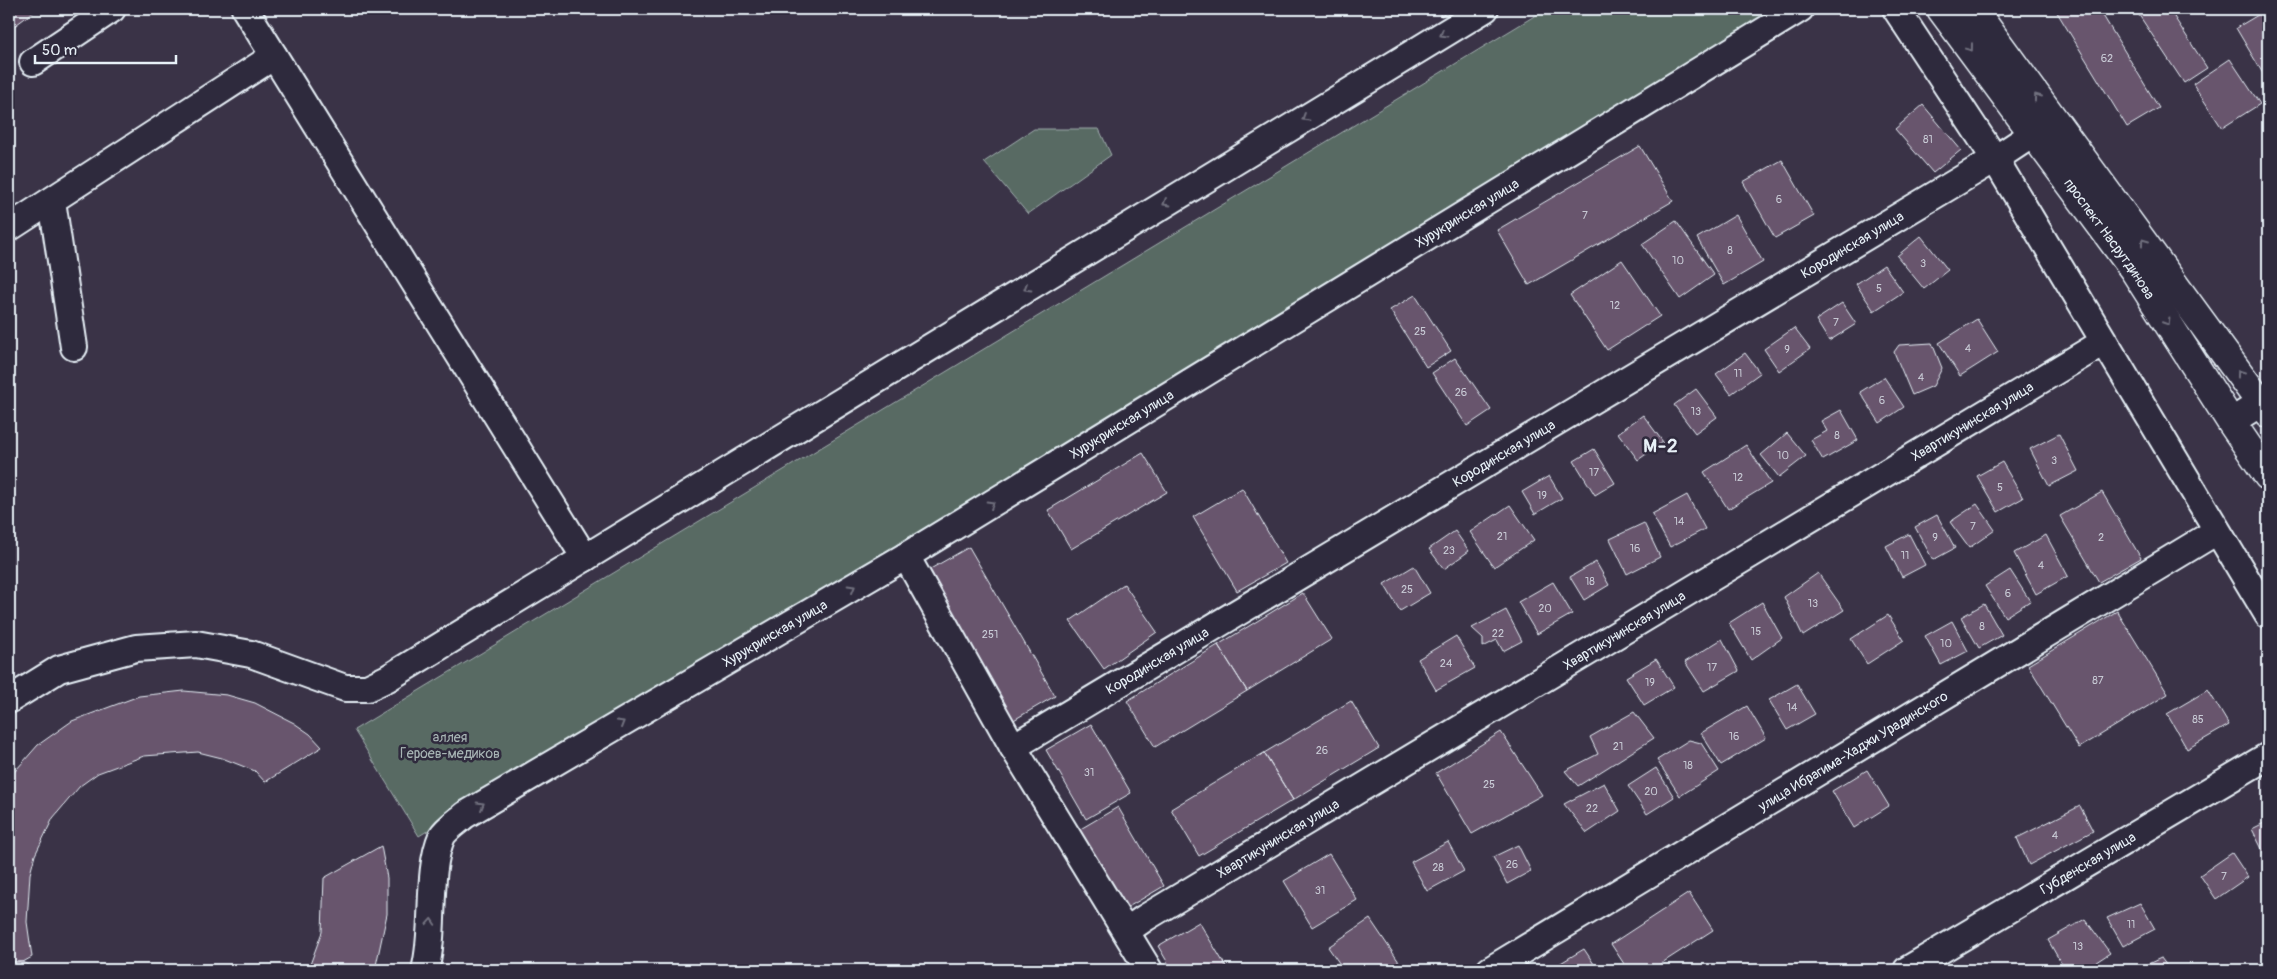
<svg xmlns="http://www.w3.org/2000/svg" width="2277" height="979" viewBox="0 0 2277 979" font-family="Pangolin,sans-serif">
<style>
.green{fill:#596b64;stroke:#a0aeae}
.building{fill:#68556d;stroke:#e8f1f8}
.lines{fill:none;stroke-linecap:round;stroke-linejoin:round}
.minor-casing{stroke:#e8f1f8;stroke-width:30}
.major-casing{stroke:#e8f1f8;stroke-width:31}
.minor{stroke:#2f2a3d;stroke-width:26}
.major{stroke:#2f2a3d;stroke-width:28}
.oneway{stroke:#70707e}
.labels{text-anchor:middle;stroke-width:5;stroke-linejoin:round;paint-order:stroke}
.number-label{font-size:11px;fill:#c8cad5}
.street-label{font-size:14px;fill:#e8f1f8;stroke:#2f2a3d}
.park-label{font-size:14px;fill:#a8b5b5;stroke:#2f2a3d}
.district-label{font-size:19px;font-weight:bold;letter-spacing:1px;fill:#e8f1f8;stroke:#2f2a3d}
</style>
<rect width="100%" height="100%" fill="#3a3347"/>
<filter id="ink" filterUnits="userSpaceOnUse"><feTurbulence type="fractalNoise" baseFrequency=".02" numOctaves="2"/><feDisplacementMap in="SourceGraphic" scale="10" xChannelSelector="R" yChannelSelector="G"/><feConvolveMatrix kernelMatrix="1 2 1 2 8 2 1 2 1" color-interpolation-filters="sRGB"/></filter>
<g filter="url(#ink)">
<path class="green" d="M1546,9H1781L419,836L354,730Z
M1034,129H1099L1111,155L1028,214L984,162Z"/>
<path class="building" d="M9,9H35L36,10L9,30Z
M1437,9H1453L1441,16Z
M2055,9H2099L2159,108L2127,127Z
M2135,9H2169L2207,68L2184,83Z
M2268,9V82L2236,28Z
M2230,59L2260,104L2222,128L2193,84Z
M1923,105L1961,150L1933,173L1895,129Z
M1640,146L1673,201L1529,285L1497,230Z
M1782,160L1814,216L1775,238L1743,182Z
M1736,215L1763,262L1724,285L1697,238Z
M1676,221L1714,275L1680,299L1642,244Z
M1921,236L1948,270L1924,289L1897,256Z
M1622,260L1660,316L1607,350L1570,295Z
M1884,265L1903,292L1874,311L1856,284Z
M1415,295L1451,351L1426,367L1390,310Z
M1842,303L1856,324L1829,341L1816,320Z
M1977,319L1998,352L1960,376L1939,343Z
M1794,328L1810,349L1779,371L1764,349Z
M1932,343L1942,368L1933,386L1912,395L1894,352L1899,345Z
M1745,353L1760,373L1731,394L1716,374Z
M1455,358L1491,410L1467,426L1432,373Z
M1884,377L1904,407L1880,423L1860,392Z
M1696,389L1717,417L1695,433L1674,405Z
M1841,410L1858,440L1823,460L1811,440L1827,431L1821,421Z
M1643,415L1663,442L1638,460L1618,433Z
M1787,433L1806,456L1779,477L1761,455Z
M2059,434L2078,471L2049,486L2030,449Z
M1746,445L1771,483L1728,509L1704,472Z
M1594,449L1615,483L1595,495L1574,461Z
M1143,453L1167,492L1071,549L1048,510Z
M2002,462L2023,498L1998,512L1977,476Z
M1549,476L1562,498L1535,514L1522,492Z
M1242,488L1286,563L1237,591L1193,517Z
M2102,492L2141,558L2099,582L2060,516Z
M1687,495L1705,529L1670,547L1652,514Z
M1977,504L1995,530L1969,548L1950,522Z
M1510,505L1534,540L1494,567L1470,532Z
M1937,515L1955,548L1933,560L1915,527Z
M1644,523L1660,557L1627,574L1610,539Z
M1455,531L1469,551L1444,569L1429,549Z
M1909,534L1925,565L1902,577L1886,546Z
M2046,535L2068,576L2036,594L2014,553Z
M969,547L1055,696L1012,721L925,572Z
M1596,562L1609,585L1584,600L1570,577Z
M1414,566L1430,593L1400,611L1384,584Z
M2010,570L2030,601L2005,617L1985,586Z
M1818,573L1844,610L1803,636L1784,597Z
M1553,582L1572,614L1537,634L1518,602Z
M1124,584L1157,632L1104,669L1070,621Z
M1303,593L1332,639L1247,691L1218,645Z
M1762,602L1782,638L1751,660L1729,623Z
M1984,604L2002,635L1979,648L1961,617Z
M1506,610L1522,641L1503,651L1497,640L1483,647V638L1472,628Z
M2117,611L2168,694L2079,748L2028,665Z
M1888,615L1904,640L1867,664L1851,639Z
M1952,621L1968,651L1941,665L1925,636Z
M1456,636L1475,668L1436,690L1418,659Z
M1722,639L1739,671L1704,691L1685,662Z
M1218,645L1247,691L1155,747L1127,701Z
M1656,659L1674,687L1644,705L1626,677Z
M1797,684L1815,714L1787,730L1769,700Z
M2208,690L2229,725L2187,749L2167,714Z
M184,691L227,695L255,703L294,723L310,734L322,747L265,782L255,771L222,758L198,752L144,756L98,773L80,786L53,818L35,855L30,874L27,922L32,957L23,962H9V778L38,745L72,721L139,696Z
M1351,701L1379,748L1293,800L1264,753Z
M1747,706L1766,738L1721,765L1701,733Z
M1634,712L1654,738L1578,786L1565,771L1598,754L1590,737Z
M1091,724L1131,793L1086,819L1046,750Z
M1501,732L1542,795L1472,834L1436,773Z
M1689,740L1701,743L1719,771L1680,796L1657,760Z
M1264,753L1293,800L1199,856L1171,809Z
M1656,768L1674,797L1647,814L1628,786Z
M1867,770L1889,806L1854,828L1832,791Z
M1604,783L1620,811L1587,833L1564,804Z
M2080,806L2093,831L2029,865L2017,838Z
M1118,807L1164,886L1123,910L1077,831Z
M2268,821V861L2252,829Z
M1448,842L1464,871L1427,891L1411,862Z
M1518,845L1531,871L1507,884L1493,857Z
M381,846L387,878V914L375,970H308L322,932L324,878Z
M2232,853L2248,877L2216,899L2200,875Z
M1329,854L1357,900L1312,927L1284,881Z
M1689,893L1713,930L1651,970H1628L1611,944Z
M2140,903L2155,929L2123,946L2107,918Z
M1370,919L1399,962L1387,970H1344L1328,947Z
M2085,919L2110,953L2084,970H2065L2048,940Z
M1199,922L1228,970H1172L1158,946Z
M1584,949L1598,970H1549Z
M2161,958L2170,970H2135Z
M9,962H23L39,970H9Z"/>
<g class="lines">
<g class="minor-casing">
<g id="minor">
<path d="M245,9L585,558"/>
<path d="M1896,9L1995,159L2268,615"/>
<path d="M33,62L112,9"/>
<path d="M52,201L74,347"/>
<path d="M9,228L274,56"/>
<path d="M2231,422L2268,398"/>
<path d="M906,556L1013,747L1149,970"/>
<path d="M9,700L59,669L136,648L196,644L251,654L345,688H367L388,678L1485,9"/>
<path id="s1" d="M1013,747L1995,159L2051,122"/>
<path id="s2" d="M1126,931L1145,918L2104,342"/>
<path id="s3" d="M425,970C436,930 426,873 442,836C446,829 458,821 465,815L906,556L1800,9"/>
<path id="s4" d="M1490,970L2217,531"/>
<path id="s5" d="M1907,970L2268,756"/>
</g>
</g>
<g class="major-casing">
<g id="major">
<path id="s6" d="M1941,9L2134,270L2231,422L2268,476"/>
<path d="M1973,9L2268,413"/>
</g>
</g>
<use href="#minor" class="minor"/>
<use href="#major" class="major"/>
</g>
<defs><path id="oneway-chevron" d="M-2-3.5L2.5 0L-2 3.5" fill="none" stroke-width="1.6" stroke-linecap="round" stroke-linejoin="round" transform="scale(1.25)"/></defs>
<g class="oneway">
<use href="#oneway-chevron" transform="translate(1443 34) rotate(149)"/>
<use href="#oneway-chevron" transform="translate(1970 48) rotate(53)"/>
<use href="#oneway-chevron" transform="translate(2037 97) rotate(-126)"/>
<use href="#oneway-chevron" transform="translate(1305 118) rotate(149)"/>
<use href="#oneway-chevron" transform="translate(1166 203) rotate(149)"/>
<use href="#oneway-chevron" transform="translate(2144 242) rotate(-126)"/>
<use href="#oneway-chevron" transform="translate(1027 288) rotate(149)"/>
<use href="#oneway-chevron" transform="translate(2167 322) rotate(58)"/>
<use href="#oneway-chevron" transform="translate(2240 373) rotate(-126)"/>
<use href="#oneway-chevron" transform="translate(991 504) rotate(-31)"/>
<use href="#oneway-chevron" transform="translate(852 588) rotate(-30)"/>
<use href="#oneway-chevron" transform="translate(621 723) rotate(-30)"/>
<use href="#oneway-chevron" transform="translate(481 805) rotate(-30)"/>
<use href="#oneway-chevron" transform="translate(431 922) rotate(-86)"/>
</g>
</g>
<g class="labels">
<g class="number-label">
<text x="2107" y="62">62</text>
<text x="1928" y="143">81</text>
<text x="1779" y="203">6</text>
<text x="1585" y="219">7</text>
<text x="1730" y="254">8</text>
<text x="1678" y="264">10</text>
<text x="1923" y="267">3</text>
<text x="1879" y="292">5</text>
<text x="1615" y="309">12</text>
<text x="1836" y="326">7</text>
<text x="1420" y="335">25</text>
<text x="1968" y="352">4</text>
<text x="1787" y="353">9</text>
<text x="1738" y="377">11</text>
<text x="1921" y="381">4</text>
<text x="1461" y="396">26</text>
<text x="1882" y="404">6</text>
<text x="1696" y="415">13</text>
<text x="1837" y="439">8</text>
<text x="1783" y="459">10</text>
<text x="2054" y="464">3</text>
<text x="1594" y="476">17</text>
<text x="1738" y="481">12</text>
<text x="2000" y="491">5</text>
<text x="1542" y="499">19</text>
<text x="1679" y="525">14</text>
<text x="1973" y="530">7</text>
<text x="1502" y="540">21</text>
<text x="1935" y="541">9</text>
<text x="2101" y="541">2</text>
<text x="1635" y="552">16</text>
<text x="1449" y="554">23</text>
<text x="1905" y="559">11</text>
<text x="2041" y="569">4</text>
<text x="1590" y="585">18</text>
<text x="1407" y="593">25</text>
<text x="2008" y="597">6</text>
<text x="1813" y="607">13</text>
<text x="1545" y="612">20</text>
<text x="1982" y="630">8</text>
<text x="1756" y="635">15</text>
<text x="1498" y="637">22</text>
<text x="990" y="638">251</text>
<text x="1946" y="647">10</text>
<text x="1446" y="667">24</text>
<text x="1712" y="671">17</text>
<text x="2098" y="684">87</text>
<text x="1650" y="686">19</text>
<text x="1792" y="711">14</text>
<text x="2198" y="723">85</text>
<text x="1734" y="740">16</text>
<text x="1618" y="750">21</text>
<text x="1322" y="754">26</text>
<text x="1688" y="769">18</text>
<text x="1089" y="776">31</text>
<text x="1489" y="788">25</text>
<text x="1651" y="795">20</text>
<text x="1592" y="812">22</text>
<text x="2055" y="839">4</text>
<text x="1512" y="868">26</text>
<text x="1438" y="871">28</text>
<text x="2224" y="880">7</text>
<text x="1320" y="894">31</text>
<text x="2131" y="928">11</text>
<text x="2078" y="950">13</text>
</g>
<g class="street-label">
<text dy="5" stroke="none"><textPath href="#s3" startOffset="1336">Хурукринская улица</textPath></text>
<text dy="5" stroke="none"><textPath href="#s6" startOffset="285">проспект Насрутдинова</textPath></text>
<text dy="5" stroke="none"><textPath href="#s1" startOffset="978">Кородинская улица</textPath></text>
<text dy="5" stroke="none"><textPath href="#s2" startOffset="988">Хвартикунинская улица</textPath></text>
<text dy="5" stroke="none"><textPath href="#s3" startOffset="931">Хурукринская улица</textPath></text>
<text dy="5" stroke="none"><textPath href="#s1" startOffset="572">Кородинская улица</textPath></text>
<text dy="5" stroke="none"><textPath href="#s2" startOffset="582">Хвартикунинская улица</textPath></text>
<text dy="5" stroke="none"><textPath href="#s3" startOffset="526">Хурукринская улица</textPath></text>
<text dy="5" stroke="none"><textPath href="#s1" startOffset="168">Кородинская улица</textPath></text>
<text dy="5" stroke="none"><textPath href="#s4" startOffset="424">улица Ибрагима-Хаджи Урадинского</textPath></text>
<text dy="5" stroke="none"><textPath href="#s2" startOffset="178">Хвартикунинская улица</textPath></text>
<text dy="5" stroke="none"><textPath href="#s5" startOffset="210">Губденская улица</textPath></text>
</g>
<g class="park-label">
<text x="450" y="742">аллея<tspan x="450" dy="16">Героев-медиков</tspan></text>
</g>
<g class="district-label">
<text x="1661" y="452">М-2</text>
</g>
</g>
<rect width="2277" height="979" fill="none" stroke="#2f2a3d" stroke-width="30"/>
<rect x="15" y="15" width="2247" height="949" fill="none" stroke="#e8f1f8" stroke-width="2" filter="url(#ink)"/>
<path d="M35 55v8h141v-8" fill="none" stroke="#e8f1f8" stroke-width="2.5"/>
<text x="42" y="55" font-size="15" fill="#e8f1f8" stroke="#2f2a3d" stroke-width="4" paint-order="stroke">50 m</text>
</svg>
